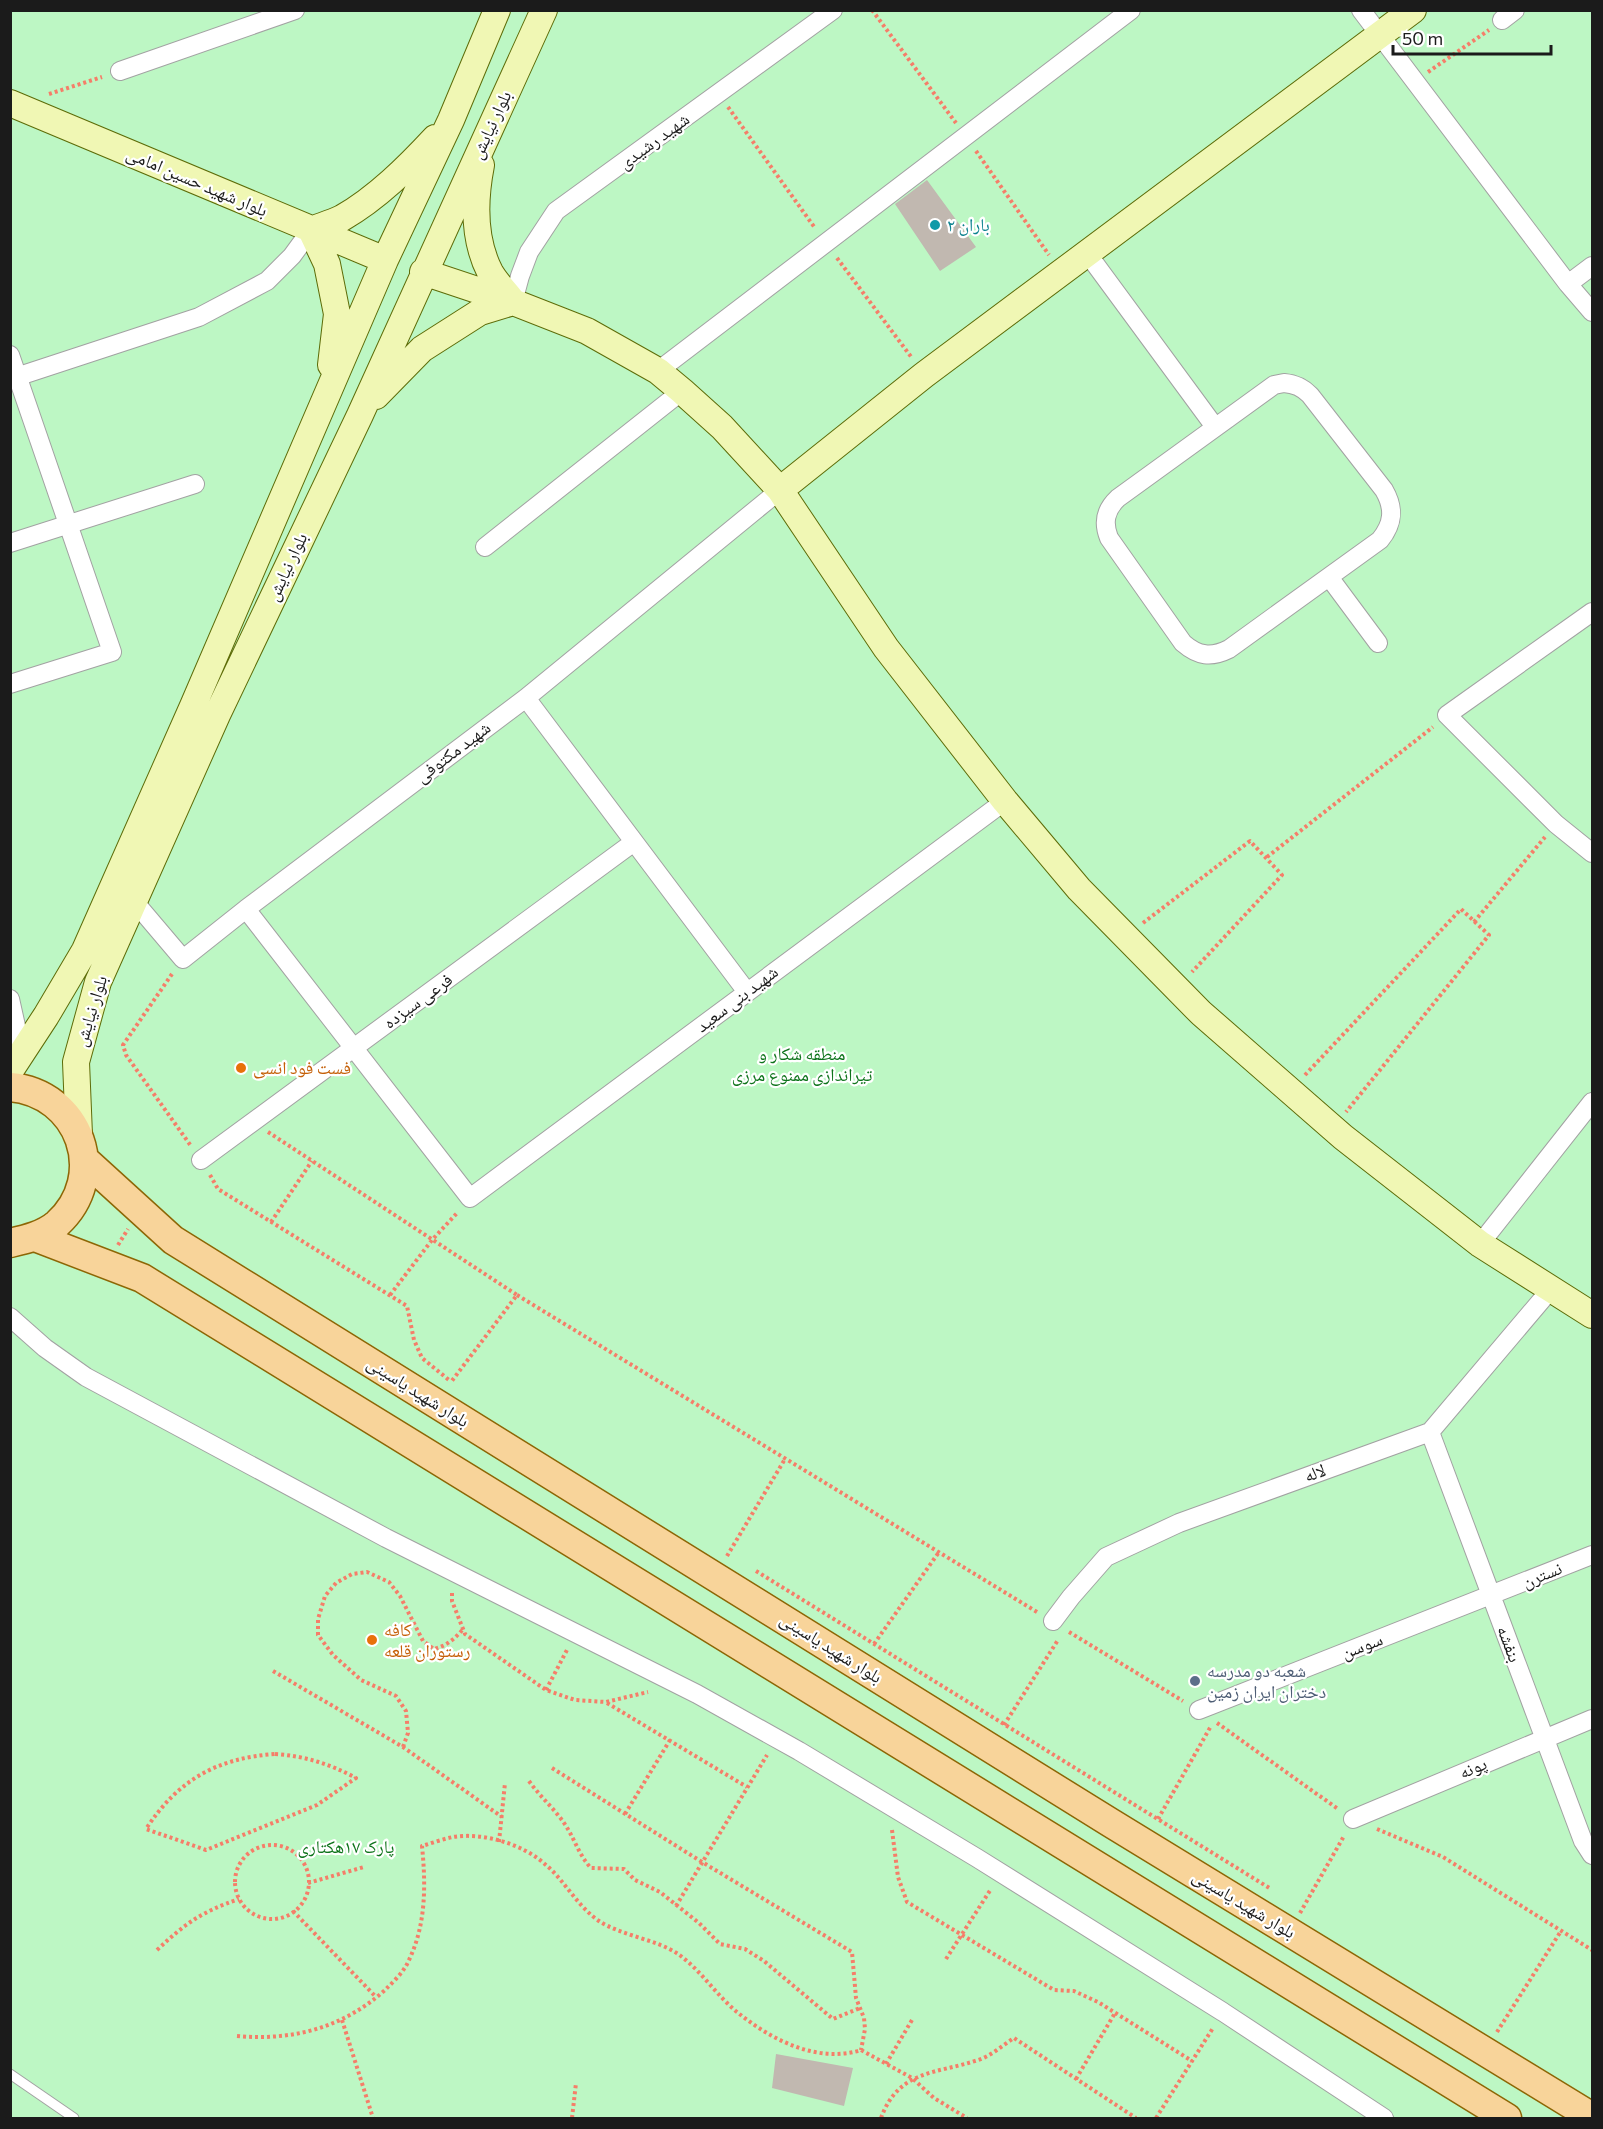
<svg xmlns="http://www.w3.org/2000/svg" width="1603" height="2129" viewBox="0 0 1603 2129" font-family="Commissioner,'Noto Naskh Arabic',sans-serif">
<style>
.park{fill:#bdf7c4}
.building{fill:#c1b8b0}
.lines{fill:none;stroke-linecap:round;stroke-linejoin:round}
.lane-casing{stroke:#a2a2a2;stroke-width:11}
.street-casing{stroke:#a2a2a2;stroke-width:20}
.secondary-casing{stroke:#5d6c08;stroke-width:28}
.primary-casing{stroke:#8d6605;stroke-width:31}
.path{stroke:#f57e69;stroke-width:4;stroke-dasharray:3 3;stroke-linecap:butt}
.lane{stroke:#fff;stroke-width:9}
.street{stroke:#fff;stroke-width:18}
.secondary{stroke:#f0f7b4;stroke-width:26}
.primary{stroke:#f8d49a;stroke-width:28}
.culture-dot{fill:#0f9aa8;stroke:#fff;stroke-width:2}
.food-dot{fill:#e8710a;stroke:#fff;stroke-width:2}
.service-dot{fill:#5c6f8a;stroke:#fff;stroke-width:2}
.labels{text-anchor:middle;stroke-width:4.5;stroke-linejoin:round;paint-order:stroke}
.street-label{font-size:18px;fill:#1b1b1b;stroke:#fff}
.culture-label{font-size:18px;fill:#0d838f;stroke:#fff;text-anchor:start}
.park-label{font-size:18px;fill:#0e741b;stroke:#fff}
.food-label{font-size:18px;fill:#c56008;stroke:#fff;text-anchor:start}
.service-label{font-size:18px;fill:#4e5e75;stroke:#fff;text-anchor:start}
</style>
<rect width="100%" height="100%" fill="#ece9e1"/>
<path class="park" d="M11,11H1592V2118H11Z"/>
<path class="building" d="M927,180L976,247L940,271L895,204Z
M776,2054L853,2068L844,2106L772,2088Z"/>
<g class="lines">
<g class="lane-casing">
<path id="lane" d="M10,2074L74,2118"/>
</g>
<g class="street-casing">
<path id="street" d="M1361,10L1568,284L1592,312
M1502,20L1515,10
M120,71L295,10
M1087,253L1215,427
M1568,284L1592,266
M513,302L520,276L529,252L556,211L833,10
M10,355L112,652L10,684
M658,371L1131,10
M10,379L199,317L267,281L292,256L311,230
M1284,383C1295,384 1302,387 1310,395L1384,490C1395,509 1393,524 1380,540L1229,649C1211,658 1198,656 1183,643L1109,538C1103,523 1105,510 1118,498L1274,385Z
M10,543L195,484
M485,547L682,391
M1329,577L1378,643
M1592,612L1447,715L1556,824L1592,853
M526,698L747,992
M133,900L183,959L246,909L526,698L780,490
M246,909L470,1198L1005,801
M10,999L22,1053
M201,1160L634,842
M1480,1244L1592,1102
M10,1317L45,1348L86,1377L386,1538L697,1694L799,1751L977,1858L1223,2012L1384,2118
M1430,1432L1583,1841L1592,1855
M1053,1621L1071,1597L1106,1557L1179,1523L1430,1432L1551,1289
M1199,1710L1592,1555
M1353,1819L1592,1719"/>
</g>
<g class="secondary-casing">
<path id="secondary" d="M10,103L385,260
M423,272L513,302L587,331L658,371L682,391L722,427L780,490L886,648L1005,801L1079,889L1201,1013L1343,1137L1480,1244L1592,1315
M331,365L337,314L327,264L311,230C321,226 332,223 342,218C377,198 408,167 435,138
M376,396L422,349L480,312L513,302C506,292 496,283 490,272C473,239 474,201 481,165
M780,490L924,375L1413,10
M10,1071L46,1016L85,950L193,706L385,260L451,120L497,10
M79,1135L76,1062L98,982L217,715L360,415L544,10"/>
</g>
<g class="primary-casing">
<path id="primary" d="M10,1087C80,1093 110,1176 57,1224C44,1235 27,1239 10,1243
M84,1159L173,1240L1111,1823L1592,2117
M35,1237L142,1278L1507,2118"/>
</g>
<path class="path" d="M872,10L956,123
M1428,72L1489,30
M49,94L102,77
M728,107L815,228
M976,151L1049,255
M837,258L912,358
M1267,857L1433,727
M1474,922L1545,837
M1143,923L1250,841L1282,875L1192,972
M172,974L123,1045L126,1055L191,1146
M1305,1075L1461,909L1489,935L1346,1112
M268,1132L517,1295L451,1382
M210,1175L218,1189L407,1306L414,1340L422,1358L449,1380
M271,1222L312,1161
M118,1245L128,1229
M390,1295L432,1240L458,1212
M517,1295L1037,1612
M727,1556L785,1459
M756,1571L1271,1889
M452,1593V1601L465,1634L546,1690L575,1700L606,1702L648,1692
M1069,1632L1183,1701
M874,1644L939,1552
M273,1671L403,1747L502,1817
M546,1690L568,1648
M607,1703L747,1787
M1217,1723L1338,1809
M1004,1725L1058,1640
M403,1747L408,1733L406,1711L396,1696L361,1680L333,1655L318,1635V1619L325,1596L336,1583L352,1574L367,1572L389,1582L400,1596L423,1641L434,1649C446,1646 455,1639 463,1629
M275,1754C305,1756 330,1764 356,1778L317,1805L206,1850L146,1829C178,1780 217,1758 275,1754Z
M552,1768L702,1862L852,1952L856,1998L864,2018L865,2029L861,2050
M529,1781C541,1798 556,1810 566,1826C575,1840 579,1855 591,1868L624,1869L635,1880L660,1892L699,1923L720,1944L745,1949L764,1961L833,2019L860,2008
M625,1814L670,1740
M1158,1819L1211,1726
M1377,1829L1443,1857L1592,1950
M892,1830L898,1877L907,1902L1054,1990L1074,1991L1098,2002L1192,2061
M499,1842L505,1783
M235 1882a37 37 0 1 1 74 0a37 37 0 1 1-74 0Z
M308,1883L364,1867
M676,1906L767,1755
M293,1911L376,1997
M1300,1913L1344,1836
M157,1950C186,1923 201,1912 239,1899
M946,1959L991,1889
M342,2020L373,2118
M1497,2032L1561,1931
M237,2036C292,2041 343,2028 385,1990C393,1982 403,1973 408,1962C426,1926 426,1886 422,1846C432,1843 443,1839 453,1837C483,1832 523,1844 546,1865C565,1881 577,1906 599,1921C620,1935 658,1940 678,1954C701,1970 716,1995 737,2012C770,2039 817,2064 861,2050L912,2078L934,2098L967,2118
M886,2064L912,2020
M1076,2079L1115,2013
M572,2118L576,2083
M881,2118C899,2069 937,2074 978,2060C991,2056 1003,2045 1014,2038L1136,2118
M1156,2118L1213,2028"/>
<use href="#lane" class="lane"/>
<use href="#street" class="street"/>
<use href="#secondary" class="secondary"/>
<use href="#primary" class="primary"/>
</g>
<circle class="culture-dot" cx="935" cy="225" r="6"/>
<g class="food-dot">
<circle cx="241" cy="1068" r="6"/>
<circle cx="372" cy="1640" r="6"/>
</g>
<circle class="service-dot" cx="1195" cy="1681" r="6"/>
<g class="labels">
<g class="street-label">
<text transform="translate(491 125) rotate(-65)" y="6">بلوار نیایش</text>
<text transform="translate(654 141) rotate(-36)" y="6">شهید رشیدی</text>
<text transform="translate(197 182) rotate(23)" y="6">بلوار شهید حسین امامی</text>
<text transform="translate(287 567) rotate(-65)" y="6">بلوار نیایش</text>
<text transform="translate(453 752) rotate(-37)" y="6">شهید مکتوفی</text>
<text transform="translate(737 999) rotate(-37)" y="6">شهید بنی سعید</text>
<text transform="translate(418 1001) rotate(-36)" y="6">فرعی سیزده</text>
<text transform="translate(91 1011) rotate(-73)" y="6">بلوار نیایش</text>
<text transform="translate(418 1392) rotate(32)" y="6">بلوار شهید یاسینی</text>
<text transform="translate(1315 1473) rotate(-20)" y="6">لاله</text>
<text transform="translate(1542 1575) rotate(-22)" y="6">نسترن</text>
<text transform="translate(1509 1644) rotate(69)" y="6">بنفشه</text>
<text transform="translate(1362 1646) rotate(-21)" y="6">سوسن</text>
<text transform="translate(831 1648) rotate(32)" y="6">بلوار شهید یاسینی</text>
<text transform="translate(1473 1768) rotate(-23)" y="6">پونه</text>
<text transform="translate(1244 1904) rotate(31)" y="6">بلوار شهید یاسینی</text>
</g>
<g class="culture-label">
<text x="947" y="231">باران ۲</text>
</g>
<g class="park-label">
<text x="802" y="1060">منطقه شکار و<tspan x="802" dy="21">تیراندازی ممنوع مرزی</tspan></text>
<text x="346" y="1853">پارک ۱۷هکتاری</text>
</g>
<g class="food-label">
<text x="253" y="1074">فست فود انسی</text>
<text x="384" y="1636">کافه<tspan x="384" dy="21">رستوران قلعه</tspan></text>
</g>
<g class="service-label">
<text x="1207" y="1677">شعبه دو مدرسه<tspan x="1207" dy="21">دختران ایران زمین</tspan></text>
</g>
</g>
<rect width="1603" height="2129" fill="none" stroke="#1b1b1b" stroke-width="24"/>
<path d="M1393 45v9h158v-9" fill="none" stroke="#1b1b1b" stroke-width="3"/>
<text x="1402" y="45" font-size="18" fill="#1b1b1b" stroke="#ffffff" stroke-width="4.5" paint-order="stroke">50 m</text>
</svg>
